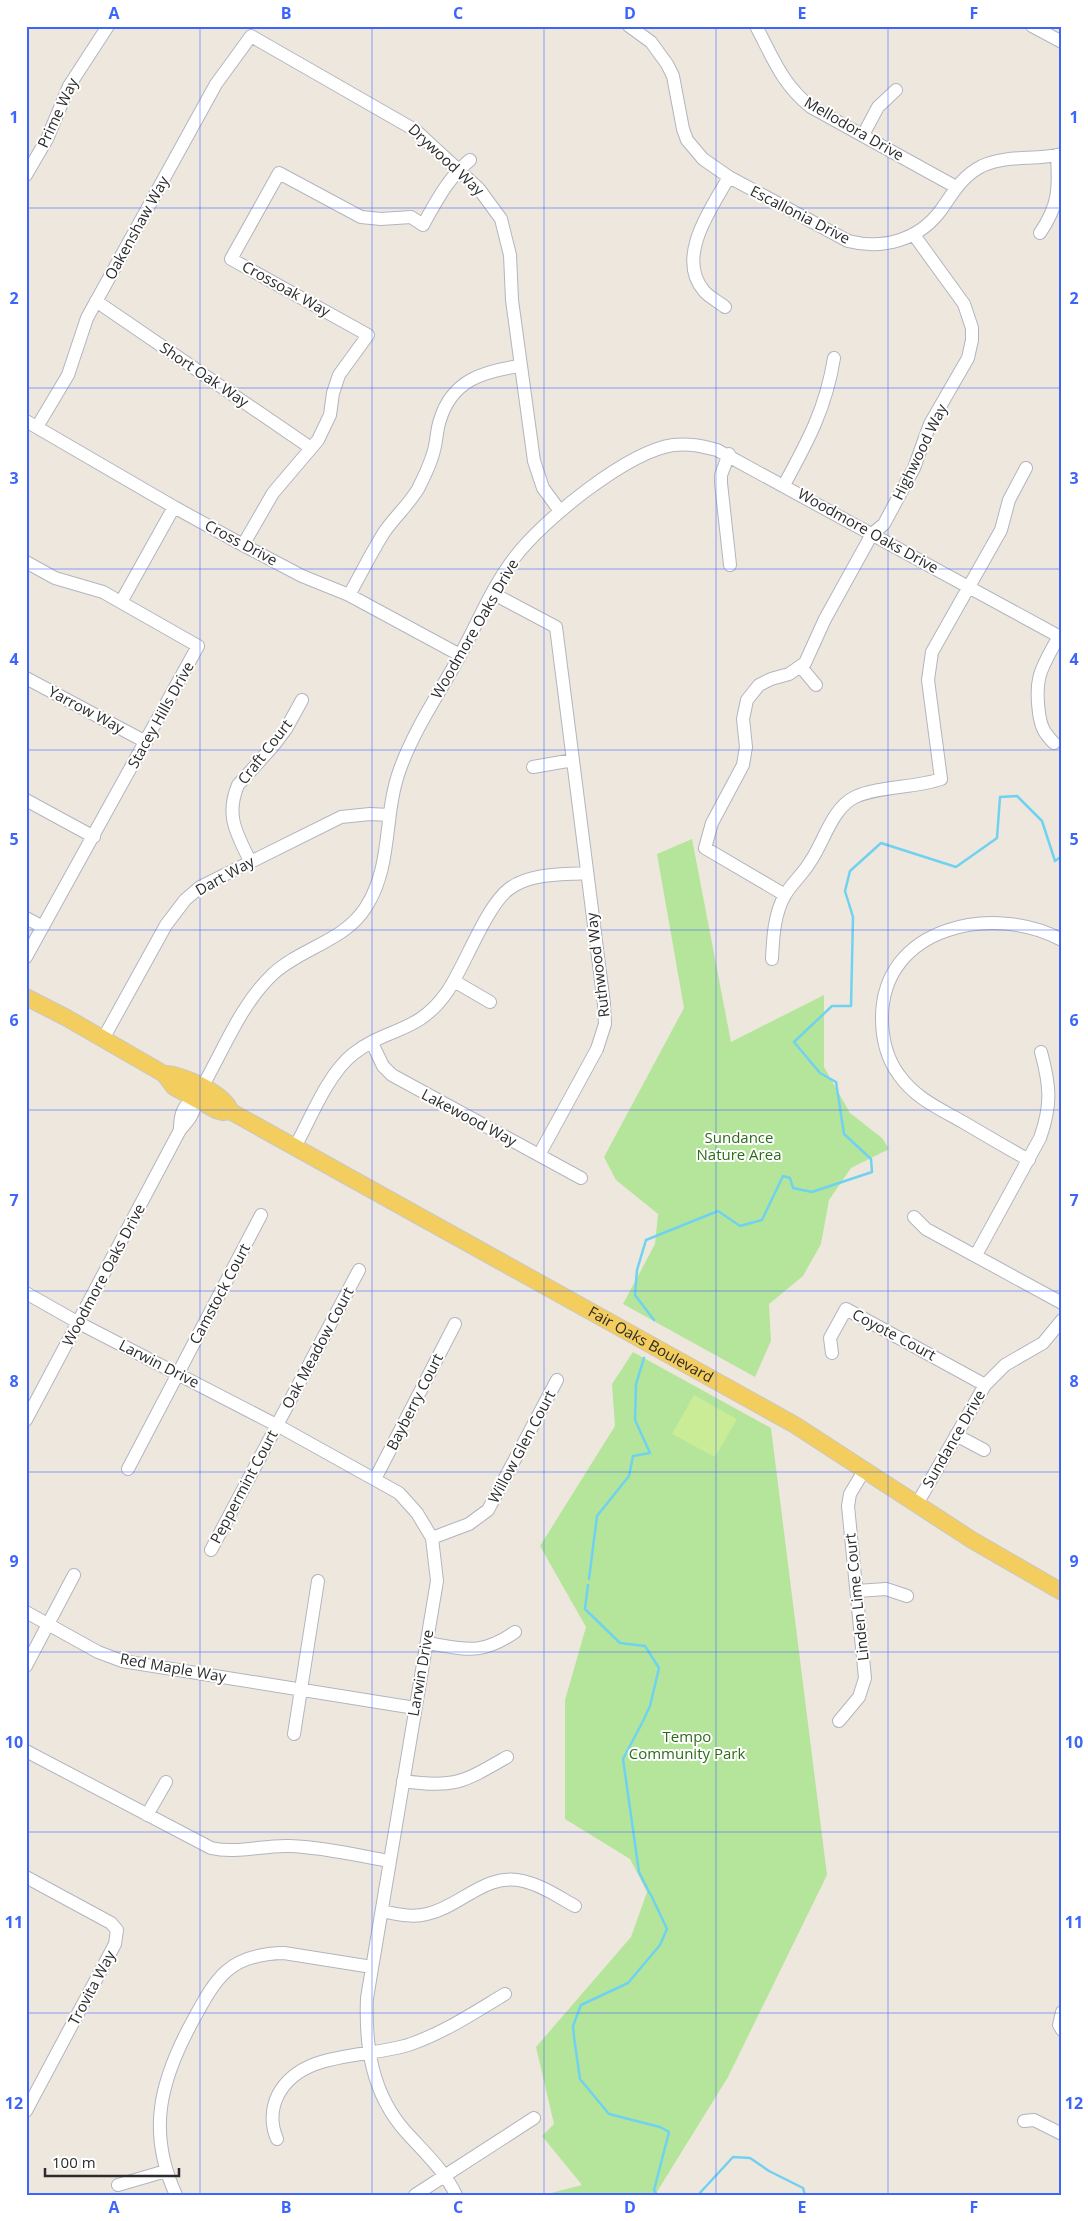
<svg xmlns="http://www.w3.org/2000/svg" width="1088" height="2221" viewBox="0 0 1088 2221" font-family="'Open Sans',sans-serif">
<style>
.green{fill:#b5e59a}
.pitch{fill:#caec96}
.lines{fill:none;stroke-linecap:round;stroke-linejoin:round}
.stream{stroke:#70d2f1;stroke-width:2.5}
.minor-casing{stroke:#b2b5c0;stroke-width:14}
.major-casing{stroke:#c8c8c8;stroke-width:18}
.minor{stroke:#fff;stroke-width:12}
.major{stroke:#f3cd5e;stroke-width:16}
.grid{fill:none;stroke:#3c65fd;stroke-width:1;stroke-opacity:0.55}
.labels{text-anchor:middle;stroke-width:4;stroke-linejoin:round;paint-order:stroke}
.street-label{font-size:15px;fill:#2c2c2c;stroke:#fff}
.park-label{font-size:15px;fill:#2c6c19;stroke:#fff}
.neatline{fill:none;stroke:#3c65fd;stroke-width:2}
.grid-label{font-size:16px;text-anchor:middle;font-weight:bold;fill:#3c65fd}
</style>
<rect width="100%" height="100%" fill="#eee7de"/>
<path class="green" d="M692,839L731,1042L824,995V1067L850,1113L882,1138L889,1149L851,1168L829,1200L821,1244L803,1276L769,1304L771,1341L755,1377L623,1304L655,1244L658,1214L616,1180L604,1157L684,1008L657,854Z
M633,1352L771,1428L827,1875L728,2077L655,2195H543L582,2185L542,2136L554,2124L536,2047L631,1937L647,1892L630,1859L565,1819V1700L586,1627L540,1546L615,1426L612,1384Z"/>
<path class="pitch" d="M694,1395L737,1419L715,1457L672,1434Z"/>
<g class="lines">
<path class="stream" d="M654,1320L635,1295L637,1270L646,1240L718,1211L740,1226L762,1220L783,1176L790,1178L793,1188L812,1192L872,1172L871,1159L844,1134L836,1082L820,1073L794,1042L832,1006H851L853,917L845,891L850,871L881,843L956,867L997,838L1000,797L1017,796L1042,821L1055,861L1062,856
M589,1579L597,1516L629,1476L633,1456L650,1453L635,1420L636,1384L644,1358
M588,1585L585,1609L620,1643L645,1646L659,1668L650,1706L643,1721
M642,1723L623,1759L639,1872L650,1894
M574,2035L573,2026L581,2005L628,1983L660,1945L667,1929L651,1895
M574,2037L580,2079L609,2114L660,2127L669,2132L654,2190L657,2195
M698,2195L733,2157L750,2158L769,2171L803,2188L805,2195"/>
<g class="minor-casing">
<path id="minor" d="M629,26L651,42L667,64L673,76L683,129L687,140L703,159L729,177L848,241C883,250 919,240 941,210C953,193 962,176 982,166C1008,154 1035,161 1062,154
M756,26C773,58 782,84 811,107L956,187
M1032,26L1062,42
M863,135L878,107L896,90
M26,175L47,139L69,86L108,26
M1040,233C1059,205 1059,189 1057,155
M96,301L311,448
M725,307C719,302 709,297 704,291C675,257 712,207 729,177
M26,421L174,507L243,545L302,576L349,595L460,655
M37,427L68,375L87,318L216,84L251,36L415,130L479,189L501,219L510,255L512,300L534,461L543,488L560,511
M729,454L721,475V483L730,565
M784,485C808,441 826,408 834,358
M243,545L273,493L318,440L330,415L333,393L339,375L368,335L231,259L279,173L361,217L381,219L411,217L423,225C437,200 448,178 470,160
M26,562L55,578L103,592L198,646L26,957
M492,593L556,627L604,1004L605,1024L597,1049L539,1155
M349,595C361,574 372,551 385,531C395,517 409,504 418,489C425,475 432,461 435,446C437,437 437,428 440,420C452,380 484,371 520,366
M121,602L174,507
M801,667L816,685
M26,678L146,742
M1054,743C1044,733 1041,727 1039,713C1034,675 1042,668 1059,636
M533,767L573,760
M26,800L94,837
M250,861C237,834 225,816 238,785L274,745L286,729L302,700
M785,895L705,848L712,823L743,765L746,747L743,719L747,700L759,685L771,679L789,674L805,663L825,619L872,534L884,524L914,468L930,424L968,358L972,340V328L964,304L914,235
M26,918L43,927
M772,959C773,938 774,914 785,895C792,883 803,874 810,862C824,842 832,808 855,797C879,786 915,788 941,779L928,680L932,652L1001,530L1009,500L1026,468
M454,981L490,1002
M103,1039L166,925L185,900L200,887L341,817L370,814L389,815
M372,1043L383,1066L392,1075L581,1178
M180,1130C180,1116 182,1105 195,1099C221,1058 237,1008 273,974C301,948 345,941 366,907C393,865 383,815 400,769C414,730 438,695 458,659C477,625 491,588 515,557C543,520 627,452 673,445C689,443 702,446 717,450L1062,638
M295,1147C311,1118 327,1075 353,1054C387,1027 418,1034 447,992C465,966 486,906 509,889C530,873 561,875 586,873
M1029,1160C1007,1148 985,1135 963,1122C940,1109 915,1098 899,1075C887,1059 882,1039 882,1018C882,926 994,903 1062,940
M914,1217L926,1229L1062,1303
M976,1255L1040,1138C1052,1105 1050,1085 1041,1052
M26,1293L79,1323L284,1429L399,1493L417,1513L432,1538L437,1581L367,1998C365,2047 372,2094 406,2132C424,2152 444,2170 456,2195
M832,1353L830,1338L846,1309L985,1385
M26,1420L180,1130C189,1120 196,1112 195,1099
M956,1435L984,1450
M128,1469L261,1215
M375,1479L455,1324
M917,1504L985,1385L1005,1365L1043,1343L1062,1320
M432,1538L469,1524L488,1510L557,1380
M211,1550L359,1270
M857,1591L886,1589L907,1596
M26,1612L98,1652L122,1661L415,1708
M427,1643C466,1649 480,1656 515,1632
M26,1666L74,1575
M839,1721L859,1697L865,1678L848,1506L850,1494L865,1469
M294,1734L318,1581
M26,1751L211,1848C237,1854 263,1845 289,1846C322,1847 356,1855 389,1861
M403,1781C455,1788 462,1783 507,1757
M147,1815L166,1782
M26,1877L111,1923L117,1930L115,1944L26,2111
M382,1911C397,1914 412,1918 427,1914C462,1906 485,1872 523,1881C541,1885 559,1897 575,1906
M1062,2012L1059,2025L1062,2030
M1024,2121L1034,2120L1062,2134
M277,2139C271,2125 271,2109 278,2095C302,2049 368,2059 411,2044C445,2032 475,2012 505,1994
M118,2185L166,2171
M176,2195C147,2132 160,2082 191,2024C216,1978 228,1954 284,1953L372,1967
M415,2195L534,2118"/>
</g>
<g class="major-casing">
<g id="major">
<path id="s1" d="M26,997L67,1018L164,1074L174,1087L216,1110L223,1112L230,1111L795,1425L972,1540L1062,1592"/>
<path d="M164,1074C180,1073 226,1094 230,1111"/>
</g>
</g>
<use href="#minor" class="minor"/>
<use href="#major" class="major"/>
</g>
<path class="grid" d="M200,26V2195M372,26V2195M544,26V2195M716,26V2195M888,26V2195M26,208H1062M26,388H1062M26,569H1062M26,750H1062M26,930H1062M26,1110H1062M26,1291H1062M26,1472H1062M26,1652H1062M26,1832H1062M26,2013H1062"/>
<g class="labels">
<g class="street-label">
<text transform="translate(58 113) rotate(-65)" y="5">Prime Way</text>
<text transform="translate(854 129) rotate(30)" y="5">Mellodora Drive</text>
<text transform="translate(446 160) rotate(43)" y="5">Drywood Way</text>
<text transform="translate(800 215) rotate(27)" y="5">Escallonia Drive</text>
<text transform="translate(137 228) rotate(-61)" y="5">Oakenshaw Way</text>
<text transform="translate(286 289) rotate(29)" y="5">Crossoak Way</text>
<text transform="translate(204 375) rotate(34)" y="5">Short Oak Way</text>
<text transform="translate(920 452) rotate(-64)" y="5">Highwood Way</text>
<text transform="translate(868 531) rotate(29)" y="5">Woodmore Oaks Drive</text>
<text transform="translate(241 543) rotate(28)" y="5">Cross Drive</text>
<text transform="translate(475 629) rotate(-60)" y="5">Woodmore Oaks Drive</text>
<text transform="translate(86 710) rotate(28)" y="5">Yarrow Way</text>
<text transform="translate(161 715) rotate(-61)" y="5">Stacey Hills Drive</text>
<text transform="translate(265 752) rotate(-52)" y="5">Craft Court</text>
<text transform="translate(225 876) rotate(-29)" y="5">Dart Way</text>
<text transform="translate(598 965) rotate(-97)" y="5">Ruthwood Way</text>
<text transform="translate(469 1118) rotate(28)" y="5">Lakewood Way</text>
<text transform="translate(104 1275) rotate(-62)" y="5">Woodmore Oaks Drive</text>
<text transform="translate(220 1294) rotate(-62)" y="5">Camstock Court</text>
<text transform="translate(894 1335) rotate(28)" y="5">Coyote Court</text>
<text dy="5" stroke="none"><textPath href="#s1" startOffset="718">Fair Oaks Boulevard</textPath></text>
<text transform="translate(318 1348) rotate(-62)" y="5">Oak Meadow Court</text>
<text transform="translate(159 1364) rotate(27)" y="5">Larwin Drive</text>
<text transform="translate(415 1402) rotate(-63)" y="5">Bayberry Court</text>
<text transform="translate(954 1439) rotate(-60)" y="5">Sundance Drive</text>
<text transform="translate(522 1447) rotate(-62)" y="5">Willow Glen Court</text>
<text transform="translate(244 1487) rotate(-62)" y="5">Peppermint Court</text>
<text transform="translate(857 1597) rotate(-96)" y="5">Linden Lime Court</text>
<text transform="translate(173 1668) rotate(10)" y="5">Red Maple Way</text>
<text transform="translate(421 1673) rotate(-80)" y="5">Larwin Drive</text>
<text transform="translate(92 1988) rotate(-62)" y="5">Trovita Way</text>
</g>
<g class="park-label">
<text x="739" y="1143">Sundance<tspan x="739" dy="17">Nature Area</tspan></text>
<text x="687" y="1742">Tempo<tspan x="687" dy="17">Community Park</tspan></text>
</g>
</g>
<rect width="1088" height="2221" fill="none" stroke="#ffffff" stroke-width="55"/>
<path d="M45 2168v8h134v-8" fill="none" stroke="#2c2c2c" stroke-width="2.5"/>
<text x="52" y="2168" font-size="15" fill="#2c2c2c" stroke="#ffffff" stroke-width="4" paint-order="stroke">100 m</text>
<rect x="28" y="28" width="1032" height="2166" class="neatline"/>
<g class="grid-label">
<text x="114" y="19">A</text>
<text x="286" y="19">B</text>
<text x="458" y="19">C</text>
<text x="630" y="19">D</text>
<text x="802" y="19">E</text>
<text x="974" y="19">F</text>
<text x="14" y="123">1</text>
<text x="1074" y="123">1</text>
<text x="14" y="304">2</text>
<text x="1074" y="304">2</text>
<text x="14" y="484">3</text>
<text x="1074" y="484">3</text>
<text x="14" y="665">4</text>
<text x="1074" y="665">4</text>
<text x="14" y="845">5</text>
<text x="1074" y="845">5</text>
<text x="14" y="1026">6</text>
<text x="1074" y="1026">6</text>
<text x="14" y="1206">7</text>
<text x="1074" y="1206">7</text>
<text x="14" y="1387">8</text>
<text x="1074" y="1387">8</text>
<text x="14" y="1567">9</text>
<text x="1074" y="1567">9</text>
<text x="14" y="1748">10</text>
<text x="1074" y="1748">10</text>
<text x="14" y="1928">11</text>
<text x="1074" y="1928">11</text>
<text x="14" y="2109">12</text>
<text x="1074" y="2109">12</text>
<text x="114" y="2213">A</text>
<text x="286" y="2213">B</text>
<text x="458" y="2213">C</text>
<text x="630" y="2213">D</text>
<text x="802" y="2213">E</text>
<text x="974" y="2213">F</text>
</g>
</svg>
